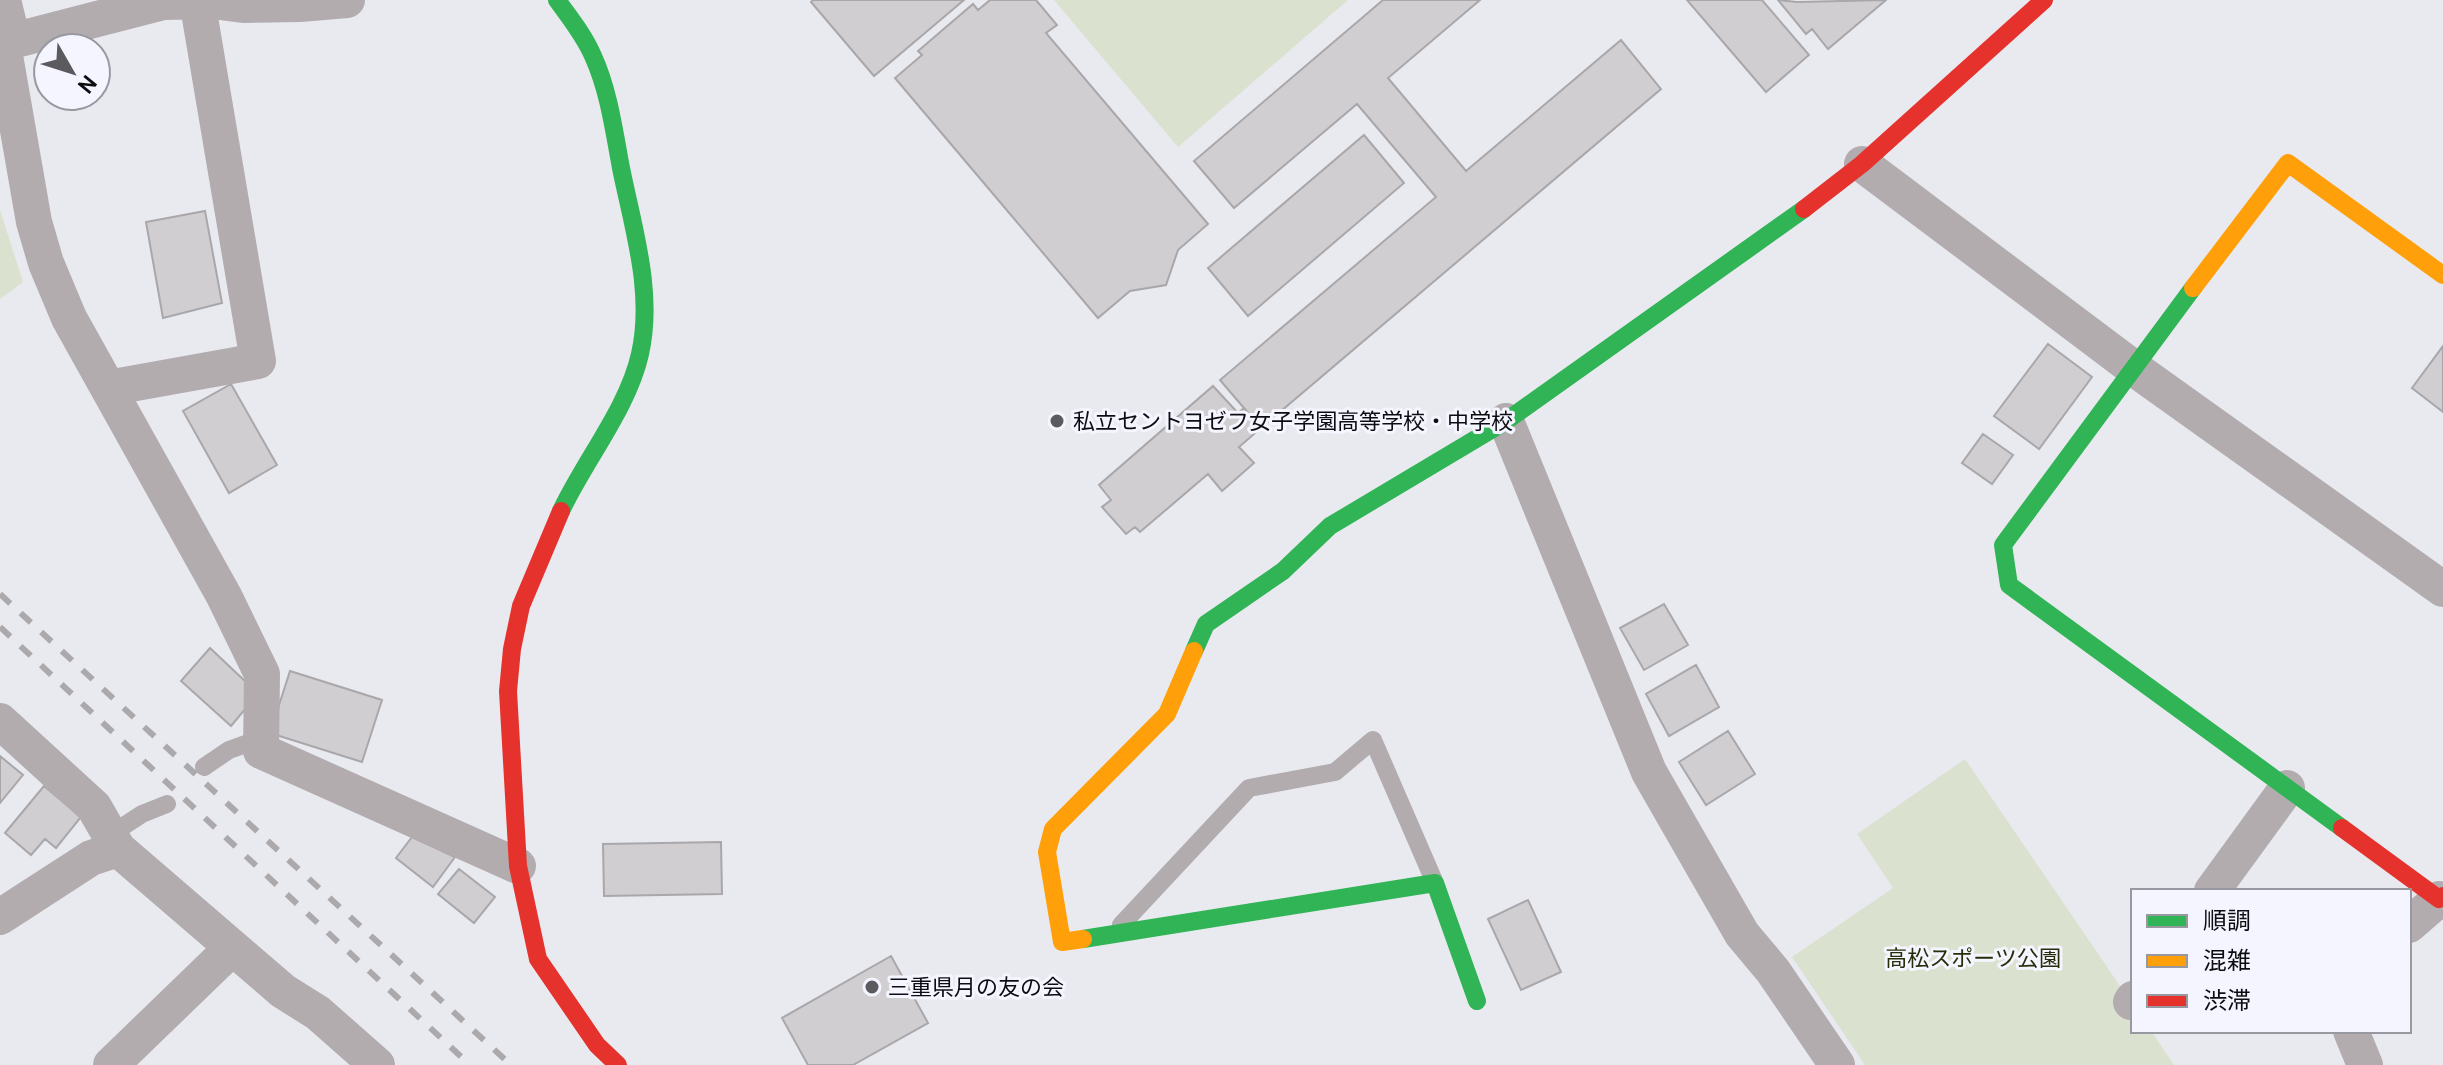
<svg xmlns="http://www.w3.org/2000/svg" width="2443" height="1065" viewBox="0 0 2443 1065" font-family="Cabin,'Noto Sans JP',sans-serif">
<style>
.green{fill:#dae1ce}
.building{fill:#d0ced1;stroke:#a9a7aa;stroke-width:2}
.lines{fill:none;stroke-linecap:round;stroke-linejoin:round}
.lane{stroke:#b2acaf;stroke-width:18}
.street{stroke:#b2acaf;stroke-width:36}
.fast{stroke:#30b455;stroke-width:18}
.slow{stroke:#ff9f0a;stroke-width:18}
.jam{stroke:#e5322d;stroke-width:18}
.rail{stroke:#aca9ac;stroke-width:6;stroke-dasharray:14 14;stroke-linecap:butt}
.poi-dot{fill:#5a5a5f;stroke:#f4f5ff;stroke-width:3}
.labels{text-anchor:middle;stroke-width:6;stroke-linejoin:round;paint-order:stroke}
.poi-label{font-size:22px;fill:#0d0d11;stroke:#f4f5ff;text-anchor:start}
.park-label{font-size:22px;fill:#262e09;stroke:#f4f5ff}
</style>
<rect width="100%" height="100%" fill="#e9eaf0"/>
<path class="green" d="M1054,0H1348L1178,147Z
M0,210L23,282L0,299Z
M1965,759L2133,1005V1031H2151L2174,1065H1865L1792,957L1893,888L1857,834Z"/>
<path class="building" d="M813,0H964L874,76L811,2Z
M990,0H1036L1057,25L1046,33L1208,224L1178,250L1166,285L1130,291L1098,318L895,78L922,55L918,51L973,4L978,10Z
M1383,0H1480L1388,78L1466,171L1621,40L1661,89L1261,428L1220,380L1436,197L1357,104L1234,208L1194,161Z
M1687,0H1762L1809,55L1766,92Z
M1778,0L1797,2L1886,0L1828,49L1812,29L1806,34Z
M1364,135L1404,183L1248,316L1208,268Z
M205,211L222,303L163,318L146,222Z
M2048,344L2092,377L2039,449L1994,416Z
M2443,346V412L2412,388Z
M231,384L277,465L229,493L183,411Z
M1213,386L1238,413L1244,408L1261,428L1239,447L1254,463L1222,491L1208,474L1140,532L1135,527L1126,534L1102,507L1111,500L1099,485Z
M1983,434L2013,455L1992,484L1962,463Z
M1664,604L1688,645L1644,670L1620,628Z
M210,648L248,684L246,708L231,726L181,681Z
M1696,665L1719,707L1669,736L1646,694Z
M290,671L382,700L362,762L270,733Z
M1728,731L1755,774L1706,805L1679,762Z
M0,756L23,775L0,803Z
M44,786L81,817L56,848L45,839L31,855L5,833Z
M412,837L455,857L433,887L396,858Z
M721,842L722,894L604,896L603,844Z
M459,869L495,897L474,923L438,894Z
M1528,900L1561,972L1521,990L1488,919Z
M891,956L928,1023L853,1065H808L782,1018Z"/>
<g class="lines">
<path class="lane" d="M204,767L229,750L260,739
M110,835L142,814L167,804
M1121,925L1249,788L1335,772L1373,740L1435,883"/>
<path class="street" d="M3,0L13,41
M0,44L163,2L212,1L243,5L300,4L347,0
M3,44L34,222L46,263L69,318L224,596L262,674L261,751L518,866
M1862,164L2132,367L2443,589
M108,388L258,361L197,0
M1506,421L1649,772L1742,934L1773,971L1837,1065
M0,721L94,807L118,849L283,991L318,1013L377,1065
M2212,891L2287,788
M0,917L91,858L118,849
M2409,925L2439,899
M2131,1002L2133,999
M2351,1031L2365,1065
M111,1065L232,948"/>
<path class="fast" d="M557,0C570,18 584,35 593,56C609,91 614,131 621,168C633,228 654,292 640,354C628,408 585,460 561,511
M2193,288L2003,545L2009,585L2342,828
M1194,651L1206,624L1283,571L1330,526L1506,421L1804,209
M1083,939L1435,883L1477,1001"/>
<path class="slow" d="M2193,288L2288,163L2443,275
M1083,939L1062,942L1047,852L1053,829L1167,714L1194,651"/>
<path class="jam" d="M1804,209L1862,164L2044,0
M561,511L521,606L512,649L508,691L518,866L538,959L597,1045L618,1065
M2342,828L2439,899L2443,896"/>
<path class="rail" d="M0,594L511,1065
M0,627L470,1065"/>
</g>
<g class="poi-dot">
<circle cx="1057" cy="421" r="8"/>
<circle cx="872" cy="987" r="8"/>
</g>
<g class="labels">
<g class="poi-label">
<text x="1073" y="429">私立セントヨゼフ女子学園高等学校・中学校</text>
<text x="888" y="995">三重県月の友の会</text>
</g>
<g class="park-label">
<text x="1973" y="966">高松スポーツ公園</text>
</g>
</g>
<rect x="2131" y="889" width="280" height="144" fill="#f4f5ff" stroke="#9898a0" stroke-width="2"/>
<rect x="2147" y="915" width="40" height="12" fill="#30b455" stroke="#9898a0" stroke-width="2"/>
<text x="2203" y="929" font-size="24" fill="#0d0d11">順調</text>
<rect x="2147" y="955" width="40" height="12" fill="#ff9f0a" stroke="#9898a0" stroke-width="2"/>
<text x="2203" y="969" font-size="24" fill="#0d0d11">混雑</text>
<rect x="2147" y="995" width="40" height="12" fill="#e5322d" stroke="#9898a0" stroke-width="2"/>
<text x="2203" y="1009" font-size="24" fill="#0d0d11">渋滞</text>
<g transform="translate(72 72) rotate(129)"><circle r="38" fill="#f4f5ff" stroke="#9898a0" stroke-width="2"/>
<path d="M0-6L14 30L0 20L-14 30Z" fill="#5a5a5f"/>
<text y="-12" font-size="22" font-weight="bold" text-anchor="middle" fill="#0d0d11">N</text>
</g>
</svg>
